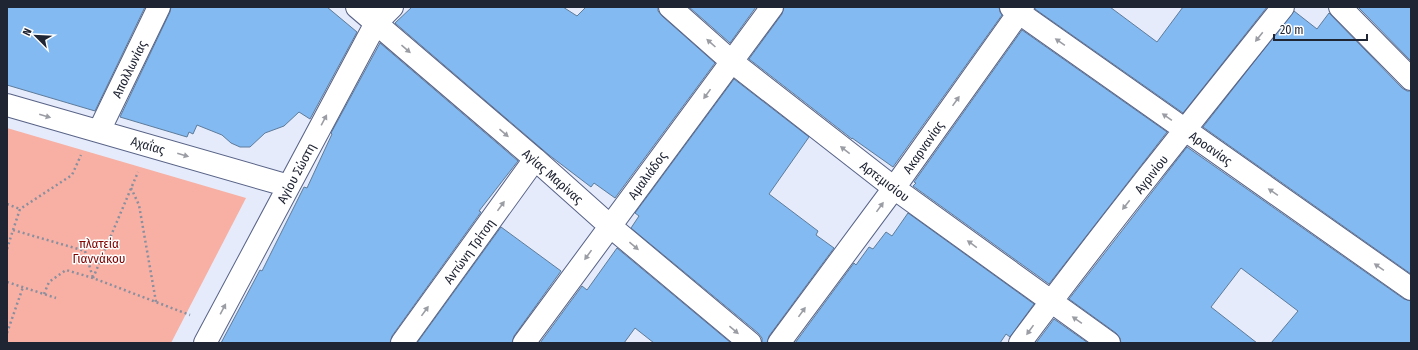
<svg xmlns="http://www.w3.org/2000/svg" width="1418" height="350" viewBox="0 0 1418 350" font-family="'Fira Sans Condensed',sans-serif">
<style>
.green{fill:#f7b0a3}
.building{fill:#83baf2;stroke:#5e7b9a}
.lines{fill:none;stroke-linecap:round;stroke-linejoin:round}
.minor-casing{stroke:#576286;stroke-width:24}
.path{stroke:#8a8f9f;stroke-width:2.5;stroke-dasharray:2 3;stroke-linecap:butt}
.minor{stroke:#fff;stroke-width:22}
.oneway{fill:#9b9da4}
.labels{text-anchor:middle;stroke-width:3;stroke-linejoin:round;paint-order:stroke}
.street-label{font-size:13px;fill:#202534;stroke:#fff}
.park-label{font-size:13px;fill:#810300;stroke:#fff}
</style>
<rect width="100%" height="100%" fill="#e5ebfb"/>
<path class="green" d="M7,128L246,198L171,343H7Z"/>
<path class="building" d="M7,7H145L95,111L7,85Z
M171,7H327L357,32L310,119L299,112L284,126L265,133L250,147H240L231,143L222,135L197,125L193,134L189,132L187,137L120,117L170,12Z
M412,7H563L577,16L586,7H658V11L662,16L715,63L615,198L594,183L591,187L549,155L395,23Z
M689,7H756L730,43Z
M784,7H999L1000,12L1002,15L893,167L852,138V139L749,59L782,14Z
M1035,7H1110L1157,42L1183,7H1267L1183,113L1035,9Z
M1358,7H1411V61Z
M1294,11L1317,29L1329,13L1402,88L1407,91H1411V274L1203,127Z
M1022,30L1167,132L1049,284L913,186L916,183L914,182Z
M380,43L518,161L479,211L481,212L392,336L390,343H221L260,270L262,271L304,187L307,188L332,134L331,133Z
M734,79L809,137L769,194L818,231L816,235L834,248L769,336L767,343H762V338L758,333L631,228L639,216L635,213Z
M1187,147L1404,299L1411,301V343H1271L1298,311L1241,268L1211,307L1257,343H1121L1120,338L1116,333L1069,299Z
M908,213L1034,304L1010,337L1006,334L1000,343H795L854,263L856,265L869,247L873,249L886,232L892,236Z
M501,227L561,271L514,336L512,343H417Z
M617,248L731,343H654L635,328L624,343H540L582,286L587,290Z
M1054,319L1088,343H1036Z"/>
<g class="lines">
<g class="minor-casing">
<path id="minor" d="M357,7L535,159L610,226L750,343
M670,7L731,61L894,188L1109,343
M1011,7L1411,289
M1340,7L1411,79
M7,105L289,186
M99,131L159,7
M205,343L376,23L392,7
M402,343L535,159
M524,343L772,7
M779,343L894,188L1023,7
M1020,343C1105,229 1194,118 1283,7"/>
</g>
<path class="path" d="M131,188L139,205L156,302
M7,204L20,209
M13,230L20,209L72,175L81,155
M7,249L13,230L85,251L93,278
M93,278L138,172
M7,282L56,298
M44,294L49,282L66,270L93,278L190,315
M7,333L23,287"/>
<use href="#minor" class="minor"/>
</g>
<defs><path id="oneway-solid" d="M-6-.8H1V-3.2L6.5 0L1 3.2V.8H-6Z"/></defs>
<g class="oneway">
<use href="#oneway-solid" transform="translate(1259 37) rotate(129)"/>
<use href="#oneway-solid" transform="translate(1060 42) rotate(-145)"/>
<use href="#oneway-solid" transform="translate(711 43) rotate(-138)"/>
<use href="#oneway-solid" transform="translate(406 49) rotate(41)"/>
<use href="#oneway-solid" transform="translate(707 94) rotate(126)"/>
<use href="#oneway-solid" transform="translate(956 101) rotate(-55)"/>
<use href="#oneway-solid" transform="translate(45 116) rotate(16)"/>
<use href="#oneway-solid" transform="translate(1167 117) rotate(-145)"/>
<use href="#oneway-solid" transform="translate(324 120) rotate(-62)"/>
<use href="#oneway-solid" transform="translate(504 133) rotate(41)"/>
<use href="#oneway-solid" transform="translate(845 150) rotate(-142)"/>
<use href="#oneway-solid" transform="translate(183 155) rotate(16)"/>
<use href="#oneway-solid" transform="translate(1273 192) rotate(-145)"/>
<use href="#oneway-solid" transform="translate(1126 205) rotate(128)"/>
<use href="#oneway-solid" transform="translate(501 206) rotate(-54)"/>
<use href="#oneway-solid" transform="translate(880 207) rotate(-54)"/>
<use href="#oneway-solid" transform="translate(972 244) rotate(-144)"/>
<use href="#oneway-solid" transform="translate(634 246) rotate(40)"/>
<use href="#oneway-solid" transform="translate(588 255) rotate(126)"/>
<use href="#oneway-solid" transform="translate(1379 267) rotate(-145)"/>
<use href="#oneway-solid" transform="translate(223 309) rotate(-62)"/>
<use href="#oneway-solid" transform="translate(425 311) rotate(-54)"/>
<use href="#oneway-solid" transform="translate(802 312) rotate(-54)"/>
<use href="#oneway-solid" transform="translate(1077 320) rotate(-145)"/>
<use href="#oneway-solid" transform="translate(734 330) rotate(40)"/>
<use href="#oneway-solid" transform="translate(1030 330) rotate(126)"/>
</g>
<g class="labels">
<g class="street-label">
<text transform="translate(129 69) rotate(-64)" y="5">Απολλωνίας</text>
<text transform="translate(148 145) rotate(16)" y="5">Αχαΐας</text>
<text transform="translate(923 147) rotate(-55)" y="5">Ακαρνανίας</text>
<text transform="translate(1211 148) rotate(35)" y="5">Αροανίας</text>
<text transform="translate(296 173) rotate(-62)" y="5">Αγίου Σώστη</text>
<text transform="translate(1151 174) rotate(-52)" y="5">Αγρινίου</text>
<text transform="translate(647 175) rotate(-54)" y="5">Αμαλιάδος</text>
<text transform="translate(553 176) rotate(41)" y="5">Αγίας Μαρίνας</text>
<text transform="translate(885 181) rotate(37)" y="5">Αρτεμισίου</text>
<text transform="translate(469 251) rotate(-54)" y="5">Αντώνη Τρίτση</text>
</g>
<g class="park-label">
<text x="99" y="248">πλατεία<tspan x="99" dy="15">Γιαννάκου</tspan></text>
</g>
</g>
<rect width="1418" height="350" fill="none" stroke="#202534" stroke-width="16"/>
<g transform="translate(36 36) rotate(294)" stroke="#ffffff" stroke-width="3" paint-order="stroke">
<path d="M0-3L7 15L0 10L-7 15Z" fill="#202534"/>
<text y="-6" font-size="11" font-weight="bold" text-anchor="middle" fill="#202534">N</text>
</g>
<path d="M1274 34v6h93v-6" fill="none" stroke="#202534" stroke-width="2"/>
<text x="1280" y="34" font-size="12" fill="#202534" stroke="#ffffff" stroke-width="3" paint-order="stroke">20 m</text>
</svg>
